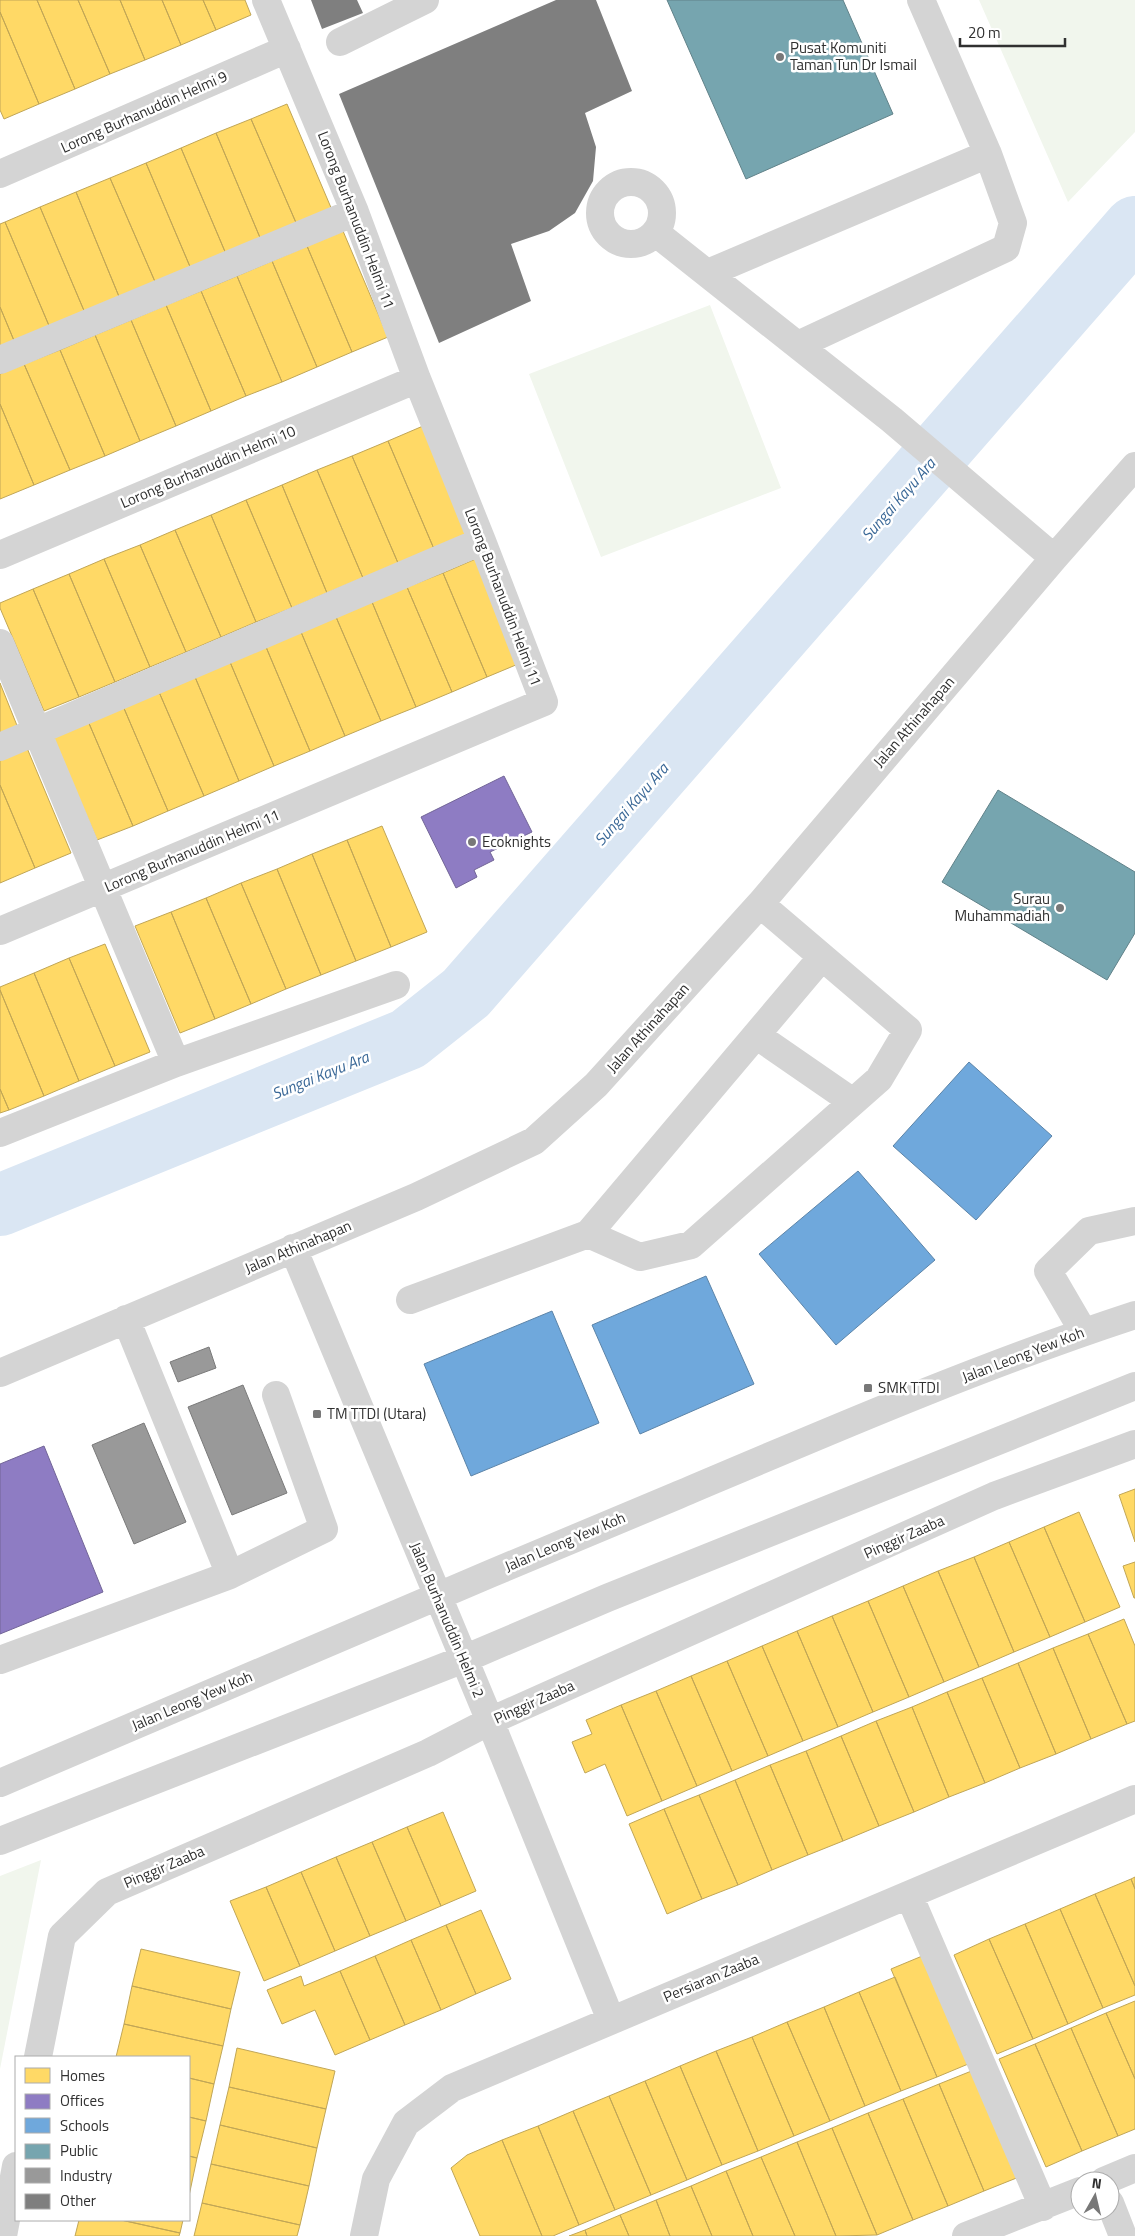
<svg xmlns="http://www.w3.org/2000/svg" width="1135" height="2236" viewBox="0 0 1135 2236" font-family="'Titillium Web',sans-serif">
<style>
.green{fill:#f1f6ed}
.homes{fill:#ffd966;stroke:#c1a656}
.offices{fill:#8e7cc3;stroke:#726597}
.schools{fill:#6fa8dc;stroke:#5c84a8}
.public{fill:#76a5af;stroke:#618289}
.industry{fill:#999;stroke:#7a7a7a}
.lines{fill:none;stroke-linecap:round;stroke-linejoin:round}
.river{stroke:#dae6f3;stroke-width:62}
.building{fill:#7f7f7f}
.minor{stroke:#d4d4d4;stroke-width:28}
.poi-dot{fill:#787878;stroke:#fff;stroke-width:2}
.labels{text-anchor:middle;stroke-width:5;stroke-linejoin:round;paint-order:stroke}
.poi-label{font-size:15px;fill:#303030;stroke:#fff;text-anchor:start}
.street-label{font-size:15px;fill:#303030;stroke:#fff}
.water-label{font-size:16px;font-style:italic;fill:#3a6897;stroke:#fff}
</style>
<rect width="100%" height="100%" fill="#fff"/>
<path class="green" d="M979,0H1135V132L1068,202Z
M710,305L781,488L601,557L529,374Z
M41,1860L0,2069V1876Z"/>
<path class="homes" d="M0,0H37L75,89L39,104L0,12Z
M37,0H78L110,74L75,89Z
M78,0H120L145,60L110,74Z
M120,0H162L181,45L145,60Z
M162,0H203L216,30L181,45Z
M203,0H245L251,15L216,30Z
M0,12L39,104L4,119L0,110Z
M287,104L332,210L297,225L251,119Z
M251,119L297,225L261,240L216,133Z
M216,133L261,240L226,254L181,148Z
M181,148L226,254L191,269L146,163Z
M146,163L191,269L156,284L110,178Z
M110,178L156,284L120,299L76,192Z
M76,192L120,299L85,313L40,207Z
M40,207L85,313L50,328L5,222Z
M5,222L50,328L15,343L0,307V224Z
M343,231L388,337L352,352L307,246Z
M307,246L352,352L317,367L272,261Z
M272,261L317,367L282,382L237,276Z
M237,276L282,382L246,396L201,291Z
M201,291L246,396L211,411L166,305Z
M166,305L211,411L176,426L131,320Z
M0,307L15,343L0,349Z
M131,320L176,426L140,441L95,335Z
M95,335L140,441L105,456L60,350Z
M60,350L105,456L70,470L24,364Z
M24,364L70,470L34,485L0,404V374Z
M0,404L34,485L0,499Z
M423,426L469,534L434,549L388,441Z
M388,441L434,549L398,563L352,456Z
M352,456L398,563L363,578L317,470Z
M317,470L363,578L327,593L282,485Z
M282,485L327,593L292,608L246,500Z
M246,500L292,608L256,622L211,515Z
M211,515L256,622L221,637L175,530Z
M175,530L221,637L186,652L140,545Z
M140,545L186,652L150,667L104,559Z
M478,558L523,662L487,677L443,573Z
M104,559L150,667L115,682L69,574Z
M443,573L487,677L452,692L407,587Z
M69,574L115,682L79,697L33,589Z
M407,587L452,692L416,707L372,602Z
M33,589L79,697L44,711L0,608V603Z
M372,602L416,707L381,721L336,617Z
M336,617L381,721L345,736L301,632Z
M301,632L345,736L310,751L266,647Z
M266,647L310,751L274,766L230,662Z
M230,662L274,766L239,781L195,677Z
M195,677L239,781L204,796L159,692Z
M0,683L18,728L0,735Z
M159,692L204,796L168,811L123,706Z
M123,706L168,811L133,826L88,721Z
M88,721L133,826L97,840L52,736Z
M27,748L71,853L35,868L0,785V760Z
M0,785L35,868L0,883Z
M382,826L427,932L391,947L347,840Z
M347,840L391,947L356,961L312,854Z
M312,854L356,961L321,975L277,869Z
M277,869L321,975L286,989L241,883Z
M241,883L286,989L251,1004L206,898Z
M206,898L251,1004L215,1019L171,912Z
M171,912L215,1019L180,1033L135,926Z
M105,944L150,1052L115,1066L69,958Z
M69,958L115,1066L79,1081L34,973Z
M34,973L79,1081L44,1096L0,990V987Z
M0,990L44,1096L9,1110L0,1089Z
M0,1089L9,1110L0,1113Z
M1135,1489V1542L1119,1495Z
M1079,1512L1120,1607L1085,1622L1044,1527Z
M1044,1527L1085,1622L1050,1637L1009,1542Z
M1009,1542L1050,1637L1014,1652L974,1557Z
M974,1557L1014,1652L979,1667L938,1571Z
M1135,1562V1598H1134L1123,1566Z
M938,1571L979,1667L944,1682L903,1586Z
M903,1586L944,1682L909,1697L868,1601Z
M868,1601L909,1697L873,1712L832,1616Z
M832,1616L873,1712L838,1727L797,1631Z
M1124,1619L1135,1646V1721L1127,1724L1088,1634Z
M797,1631L838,1727L803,1741L762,1646Z
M1088,1634L1127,1724L1091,1739L1053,1648Z
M762,1646L803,1741L768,1756L727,1661Z
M1053,1648L1091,1739L1056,1754L1018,1663Z
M727,1661L768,1756L732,1771L691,1676Z
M1018,1663L1056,1754L1020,1768L982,1678Z
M691,1676L732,1771L697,1786L656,1691Z
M982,1678L1020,1768L985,1783L947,1692Z
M656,1691L697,1786L662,1801L621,1705Z
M947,1692L985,1783L949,1797L912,1707Z
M621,1705L662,1801L627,1816L605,1764L585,1773L572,1742L592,1734L586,1720Z
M912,1707L949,1797L914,1812L876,1721Z
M876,1721L914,1812L879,1826L841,1736Z
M841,1736L879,1826L843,1841L806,1751Z
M806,1751L843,1841L808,1855L770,1765Z
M770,1765L808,1855L772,1870L735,1780Z
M735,1780L772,1870L738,1885L699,1795Z
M699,1795L738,1885L702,1899L664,1809Z
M664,1809L702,1899L667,1914L629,1824Z
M443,1812L476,1891L441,1906L407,1827Z
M407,1827L441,1906L406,1921L372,1842Z
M372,1842L406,1921L370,1936L336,1857Z
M336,1857L370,1936L335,1951L301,1872Z
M301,1872L335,1951L300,1966L266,1887Z
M1135,1877V1889L1131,1879Z
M1131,1879L1135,1889V1986L1095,1894Z
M266,1887L300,1966L264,1981L230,1901Z
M1095,1894L1135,1986V1995L1103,2008L1060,1909Z
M1060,1909L1103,2008L1068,2024L1025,1924Z
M481,1910L511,1979L476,1994L446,1925Z
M1025,1924L1068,2024L1033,2039L989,1939Z
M446,1925L476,1994L441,2010L411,1940Z
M989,1939L1033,2039L997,2054L954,1955Z
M411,1940L441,2010L405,2025L375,1956Z
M141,1949L240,1972L231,2009L132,1986Z
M927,1954L973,2062L937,2077L891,1969Z
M375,1956L405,2025L370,2040L340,1971Z
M340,1971L370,2040L335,2055L315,2010L282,2024L267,1990L301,1976L304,1986Z
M895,1977L937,2077L901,2091L859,1992Z
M132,1986L231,2009L223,2046L124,2024Z
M859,1992L901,2091L865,2106L824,2007Z
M1135,2001V2079L1106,2013Z
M824,2007L865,2106L830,2121L787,2022Z
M1106,2013L1135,2079V2129L1118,2136L1071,2028Z
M787,2022L830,2121L794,2136L752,2037Z
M124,2024L223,2046L214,2084L189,2078V2057H116Z
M1071,2028L1118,2136L1082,2151L1035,2044Z
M752,2037L794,2136L758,2151L716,2051Z
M1035,2044L1082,2151L1046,2167L999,2059Z
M237,2048L335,2071L326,2109L229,2087Z
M716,2051L758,2151L722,2165L680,2066Z
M680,2066L722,2165L687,2180L645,2081Z
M974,2070L1019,2177L984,2191L939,2084Z
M189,2078L214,2084L206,2121L189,2117Z
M645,2081L687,2180L651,2195L609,2096Z
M939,2084L984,2191L948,2206L903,2099Z
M229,2087L326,2109L317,2148L220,2125Z
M609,2096L651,2195L615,2210L573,2111Z
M903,2099L948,2206L913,2220L868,2113Z
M573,2111L615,2210L579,2225L538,2126Z
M868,2113L913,2220L877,2235L832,2128Z
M189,2117L206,2121L197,2158L189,2156Z
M220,2125L317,2148L309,2186L211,2164Z
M538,2126L579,2225L553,2236H542L502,2140Z
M832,2128L877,2235L836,2236L797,2142Z
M502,2140L542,2236H480L451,2168L467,2155Z
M797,2142L836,2236H795L761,2157Z
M189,2156L197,2158L189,2196Z
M761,2157L795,2236H753L726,2171Z
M211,2164L309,2186L300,2225L202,2203Z
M726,2171L753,2236H712L691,2186Z
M691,2186L712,2236H670L656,2200Z
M656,2200L670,2236H629L620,2215Z
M202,2203L300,2225L297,2236H194Z
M620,2215L629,2236H587L585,2230Z
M79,2220H121L180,2233L179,2236H75Z
M121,2220H183L180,2233Z
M585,2230L587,2236H569Z"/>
<path class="offices" d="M504,776L532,832L490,852L494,860L474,870L477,877L456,888L421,817Z
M44,1446L103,1592L0,1634V1464Z"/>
<path class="schools" d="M969,1062L1052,1136L976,1220L893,1146Z
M858,1171L935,1260L836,1345L759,1254Z
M706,1276L754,1384L640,1434L592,1325Z
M552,1311L599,1423L471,1476L424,1364Z"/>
<path class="public" d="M667,0H843L893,114L746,179Z
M998,790L1135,872V933L1107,980L942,882Z"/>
<path class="industry" d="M209,1347L216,1368L178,1382L170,1362Z
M243,1385L287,1493L232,1515L188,1407Z
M144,1423L186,1522L134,1544L92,1445Z"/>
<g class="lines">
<path class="river" d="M0,1205L408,1039L466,993L1135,227"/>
</g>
<path class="building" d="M311,0H357L363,13L322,29Z
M556,0H596L632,91L585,113L596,147L593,181L575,213L549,231L511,244L531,301L439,343L339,94Z"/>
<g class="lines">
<path class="minor" d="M340,42L425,0
M0,174L287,49
M600 213a31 31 0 1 1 62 0a31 31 0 1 1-62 0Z
M656,233L892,420L1054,558
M708,273L988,154L921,0
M798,345L1006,248L1013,223L988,154
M0,360L355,212
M0,555L417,379
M0,643L176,1063
M0,747L482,541
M0,931L544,702L482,541L417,379L355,212L266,0
M756,1035L853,1102
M0,1133L176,1063L396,985
M588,1234L822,957
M293,1248L490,1721L611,2020
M410,1300L588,1234L640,1257L691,1245L879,1079L908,1030L760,904
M126,1319L230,1575
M1083,1331L1048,1271L1089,1231L1135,1221
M0,1373L416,1197L534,1141L596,1085L760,904L1054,558L1135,466
M0,1660L230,1575L324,1529L276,1395
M0,1783C225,1686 450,1590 676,1496C827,1432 979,1366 1135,1315
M0,1841L464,1659L607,1598L1135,1386
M909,1895L1043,2207
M38,2057L62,1936L107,1892L428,1753L490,1721L994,1496L1135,1444
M1104,2181L1135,2168
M1110,2203L1123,2236
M3,2236L16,2166
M364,2236L376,2179L406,2123L452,2088L1135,1799
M966,2236L1080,2191"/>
</g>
<g class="poi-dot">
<circle cx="780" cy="57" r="5"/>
<circle cx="472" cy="842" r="5"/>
<circle cx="1060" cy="908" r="5"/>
<rect x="863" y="1383" width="10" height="10" rx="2.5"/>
<rect x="312" y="1409" width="10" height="10" rx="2.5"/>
</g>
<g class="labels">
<g class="poi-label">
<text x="790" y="53">Pusat Komuniti<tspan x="790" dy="17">Taman Tun Dr Ismail</tspan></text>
<text x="482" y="847">Ecoknights</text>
<text x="1050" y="904" text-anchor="end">Surau<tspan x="1050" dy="17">Muhammadiah</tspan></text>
<text x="878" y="1393">SMK TTDI</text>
<text x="327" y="1419">TM TTDI (Utara)</text>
</g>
<g class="street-label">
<text transform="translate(144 112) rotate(-24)" y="5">Lorong Burhanuddin Helmi 9</text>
<text transform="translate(356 220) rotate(69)" y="5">Lorong Burhanuddin Helmi 11</text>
<text transform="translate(208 467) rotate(-23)" y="5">Lorong Burhanuddin Helmi 10</text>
<text transform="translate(503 597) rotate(69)" y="5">Lorong Burhanuddin Helmi 11</text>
<text transform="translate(914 722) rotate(-49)" y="5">Jalan Athinahapan</text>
<text transform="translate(192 851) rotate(-23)" y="5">Lorong Burhanuddin Helmi 11</text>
<text transform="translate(648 1028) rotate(-48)" y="5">Jalan Athinahapan</text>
<text transform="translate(298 1247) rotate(-23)" y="5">Jalan Athinahapan</text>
<text transform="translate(1023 1355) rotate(-21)" y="5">Jalan Leong Yew Koh</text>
<text transform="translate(904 1537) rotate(-24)" y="5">Pinggir Zaaba</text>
<text transform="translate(565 1542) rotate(-23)" y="5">Jalan Leong Yew Koh</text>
<text transform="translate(447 1620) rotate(67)" y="5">Jalan Burhanuddin Helmi 2</text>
<text transform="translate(192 1701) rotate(-23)" y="5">Jalan Leong Yew Koh</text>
<text transform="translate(534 1702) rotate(-24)" y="5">Pinggir Zaaba</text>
<text transform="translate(164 1867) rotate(-23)" y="5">Pinggir Zaaba</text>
<text transform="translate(711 1978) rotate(-23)" y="5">Persiaran Zaaba</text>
</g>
<g class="water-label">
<text transform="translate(898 499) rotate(-49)" y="6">Sungai Kayu Ara</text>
<text transform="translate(631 804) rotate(-49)" y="6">Sungai Kayu Ara</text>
<text transform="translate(320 1075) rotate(-22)" y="6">Sungai Kayu Ara</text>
</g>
</g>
<rect x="15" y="2056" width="175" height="165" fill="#ffffff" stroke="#acacac"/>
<rect x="25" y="2068" width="25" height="15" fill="#ffd966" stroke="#acacac"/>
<text x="60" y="2081" font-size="15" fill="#303030">Homes</text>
<rect x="25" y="2094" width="25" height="15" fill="#8e7cc3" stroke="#acacac"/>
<text x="60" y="2106" font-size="15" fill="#303030">Offices</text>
<rect x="25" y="2118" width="25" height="15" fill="#6fa8dc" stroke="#acacac"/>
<text x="60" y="2131" font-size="15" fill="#303030">Schools</text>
<rect x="25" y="2144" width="25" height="15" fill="#76a5af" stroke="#acacac"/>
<text x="60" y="2156" font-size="15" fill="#303030">Public</text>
<rect x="25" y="2168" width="25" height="15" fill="#999999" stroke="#acacac"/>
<text x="60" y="2181" font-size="15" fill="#303030">Industry</text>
<rect x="25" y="2194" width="25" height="15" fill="#7f7f7f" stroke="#acacac"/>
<text x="60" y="2206" font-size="15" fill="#303030">Other</text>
<g transform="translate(1095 2196) rotate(8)"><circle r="24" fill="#ffffff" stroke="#acacac"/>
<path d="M0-4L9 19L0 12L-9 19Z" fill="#787878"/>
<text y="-8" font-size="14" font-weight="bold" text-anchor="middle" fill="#303030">N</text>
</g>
<path d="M960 38v8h105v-8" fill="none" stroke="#303030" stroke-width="2.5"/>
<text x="968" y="38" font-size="15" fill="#303030" stroke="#ffffff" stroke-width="4" paint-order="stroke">20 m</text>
</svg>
